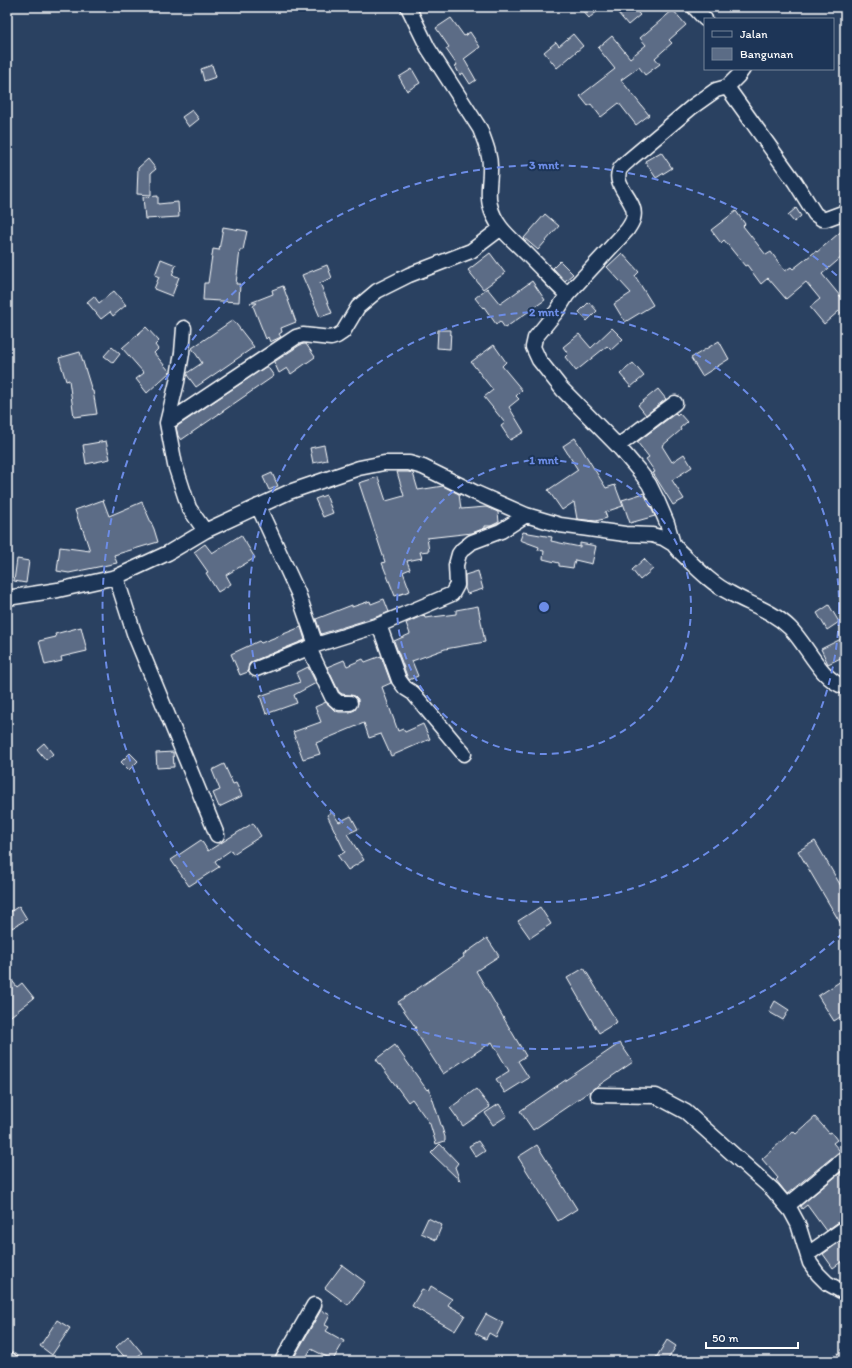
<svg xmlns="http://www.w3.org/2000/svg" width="852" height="1368" viewBox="0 0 852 1368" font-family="Itim,sans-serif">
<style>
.building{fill:#5b6c86;stroke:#fff}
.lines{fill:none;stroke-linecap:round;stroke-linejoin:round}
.minor-casing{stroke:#fff;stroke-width:17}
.path{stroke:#fff;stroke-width:2;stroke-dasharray:3 3;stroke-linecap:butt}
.minor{stroke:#1d3557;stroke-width:14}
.ring{fill:none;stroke:#6c8ce6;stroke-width:2;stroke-dasharray:7 5}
.centre{fill:#6c8ce6;stroke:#1d3557;stroke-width:2}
.ring-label{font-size:12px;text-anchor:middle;font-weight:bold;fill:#6c8ce6;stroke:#1d3557;stroke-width:4;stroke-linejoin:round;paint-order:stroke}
</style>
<rect width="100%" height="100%" fill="#2a4161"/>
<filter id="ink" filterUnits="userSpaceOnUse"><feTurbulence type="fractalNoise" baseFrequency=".025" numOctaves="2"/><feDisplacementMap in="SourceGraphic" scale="8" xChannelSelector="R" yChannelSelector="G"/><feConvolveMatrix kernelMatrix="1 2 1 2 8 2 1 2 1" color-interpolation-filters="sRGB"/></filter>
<g filter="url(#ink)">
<path class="building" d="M579,7H603L589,18Z
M613,7H633L640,15L628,25Z
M673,10L686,25L669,40L672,43L655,58L660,64L645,75L639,67L621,80L649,115L636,125L619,103L601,117L591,104L588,106L580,96L615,69L598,48L612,36L630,58L646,45L640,38Z
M451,18L464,36L470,32L480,47L464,59L476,80L470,84L463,73L460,75L455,66L457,65L446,49L449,47L436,28Z
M573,34L583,46L557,68L544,52L556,42L559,46Z
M212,65L216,77L204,81L201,69Z
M412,69L420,83L407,91L399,77Z
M192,110L199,119L189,127L182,117Z
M661,152L672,168L656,178L645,161Z
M148,159L156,169L151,173V195L137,194L138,168Z
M158,196V204L178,202L179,217L145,219L143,197Z
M796,208L801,216L794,222L788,215Z
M736,211L745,224L743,226L766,255L771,252L785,271L791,267L793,269L816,251L817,252L845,228V248L840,252L843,256L822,274L845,302V318L839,311L824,324L810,307L820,299L806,282L786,299L768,278L761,284L747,265L745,266L724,240L721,243L711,230Z
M545,214L559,226L538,250L524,238Z
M223,227L247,231L243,250H240L236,284H240L239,302L203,300L204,283H208L213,249L219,250Z
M490,253L505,273L483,289L468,270Z
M622,253L639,272L635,276L653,305L625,322L614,304L631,293L607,267Z
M161,259L176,265L172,275L179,277L172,296L154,289L159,277L155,275Z
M560,261L573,274L565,281L553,268Z
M327,265L332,278L320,283L332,313L320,317L302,275Z
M532,281L545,300L505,328L500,321L496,324L484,307L483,308L475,298L487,288L500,304Z
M283,286L296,322L281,328L282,332L279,334L281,337L270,342L268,337L266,339L253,306L257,303H250L273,294L272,290Z
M114,291L126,305L113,316L110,312L101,319L87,302L94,296L99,303Z
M589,302L597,311L587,321L579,312Z
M233,320L254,347L196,387L187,375V373L202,363L192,348Z
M146,327L159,341L155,345L158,349L154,353L170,372L147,393L136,379L144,373L122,348Z
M612,328L623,339L611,350L607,346L576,371L565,357L568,354L563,347L579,334L591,348Z
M438,330H451L450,349L437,348Z
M719,341L729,359L702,376L691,358Z
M304,344H306L315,357L291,374L287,368L279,373L274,362L300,345Z
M494,345L506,362L502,366L522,390L516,396L519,399L509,407L524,432L510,440L501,426L505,423L484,397L493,390L471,362Z
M112,347L120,354L113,363L104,356Z
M80,352L92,391H93L97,414L74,417L69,380L66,381L59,358Z
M633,363L644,376L631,387L620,374Z
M267,366L274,376L181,440L178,436L176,427Z
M658,389L666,399L646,415L638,405Z
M676,413L677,415L679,413L687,422L680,428L681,430L662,446L672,462L684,454L692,467L672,480L684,499L673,505L653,473L655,472L646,459L649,457L637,442Z
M575,438L606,488L615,485L623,506L605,512L607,518L596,521L577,519L574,502L562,510L548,490L578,470L563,446Z
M106,441L110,459L86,464L83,445Z
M324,445L327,460L313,463L310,448Z
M397,472H408L413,473L418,490L443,486L459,494L461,509L486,507L498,512L499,522L491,526H485V528L472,533L427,538L429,551L420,552L422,558L407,561L410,569L403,572L410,591L395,596L382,563L385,562L359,483L378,477L386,501L404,496Z
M272,473L278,486L269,490L263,477Z
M644,493L655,516L630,523L622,500Z
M326,495L333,513L323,517L315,499Z
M103,500L109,516L142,502L154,529L158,542L114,555L117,563L69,573L57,571L60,547L90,551L82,527L81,528L75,510Z
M523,532L552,537L551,541L565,544L580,547V543L596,546L592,564L575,560L573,568L559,566V563L543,559L544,551L538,550L539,547L520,540Z
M241,535L255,558L226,575L231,584L218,592L206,573L208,572L194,552L205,544L212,553Z
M17,559L29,561L26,583L14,581Z
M644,559L653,569L640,580L632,570Z
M478,571L483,589L467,594L465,588V575Z
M384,599L389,612L376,617L321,634L316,619L352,605V607L370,601L371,604Z
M829,605L839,622L827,630L817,613Z
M478,606L485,642L445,649L412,661L418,676L409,680L407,676L394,641L410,634L406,623L424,615L425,618L456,614V610Z
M81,627L87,651L61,657L62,661L45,665L39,641L56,637L55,634Z
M301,627L305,640L253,661L249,664L248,672L240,675L231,654L259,641L261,643Z
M841,639L845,647V656L828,664L821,649Z
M381,656L391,683L382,687L398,731L403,729L405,732L423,724L430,739L391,756L381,734L369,738L364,723L316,743L320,754L303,759L293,732L321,722L315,707L326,702L334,710L339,712H350L355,710L358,703V699L355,696L342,694L339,692L327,667L344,660L347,666L363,659L365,662Z
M308,667L316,683L294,695L297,703L266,714L260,696L300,682L296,673Z
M44,743L53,754L46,760L37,749Z
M173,752L174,767L157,768L156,753Z
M130,753L138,761L129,770L121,762Z
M224,764L233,784L236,783L242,796L219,807L213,793L220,790L212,770Z
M332,812L339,822L351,816L358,829L347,834L364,860L348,870L338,856L345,852L327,815Z
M253,823L261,836L233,854L231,850L215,861L219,867L189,886L171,860L201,840L208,851Z
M815,841L845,893V931L798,851Z
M19,906L27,919L12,928L7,920V914Z
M540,907L551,924L530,938L518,921Z
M487,938L499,956L476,971L526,1056L518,1061L529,1078L505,1093L496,1079L509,1071L492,1042L443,1074L414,1029L416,1028L398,1002L464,957L463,955Z
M584,968L617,1022L599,1033L567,978Z
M7,974L17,987L22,983L34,998L7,1019Z
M841,981L845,987V1014L834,1021L818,996Z
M775,1001L789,1010L783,1020L769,1012Z
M620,1043L633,1062L533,1130L520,1111Z
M395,1045L427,1090L429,1088L445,1137V1141L436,1144L430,1124L412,1099L408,1102L376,1059Z
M476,1089L490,1107L463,1126L450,1108Z
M499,1104L507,1116L493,1125L485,1113Z
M815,1117L829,1133L831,1132L837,1140L833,1143L840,1151L787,1194L776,1180L778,1178L762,1159L793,1131L796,1134Z
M478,1141L485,1151L476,1157L469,1146Z
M440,1144L458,1163L455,1167L460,1181L431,1153Z
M537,1145L577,1209L558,1221L518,1157Z
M845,1169V1220L840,1221L826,1231L807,1205L802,1209L800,1206Z
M428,1218L442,1225L436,1240L421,1233Z
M845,1238V1259L833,1268L823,1254Z
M342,1265L365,1282L348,1305L325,1288Z
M431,1286L452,1299L448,1305L465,1315L455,1331L412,1306L422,1289L428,1292Z
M321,1310L330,1315L325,1325L329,1327L326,1331L344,1341L333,1360L311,1349L304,1361H292Z
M486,1314L503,1323L496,1337L489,1333L486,1339L475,1333Z
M57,1320L70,1328L52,1355L40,1346Z
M128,1336L142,1353L132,1361H128L116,1347Z
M667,1340L676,1346L667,1361H654Z"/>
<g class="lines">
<g class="minor-casing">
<path id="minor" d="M408,7L428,48L480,129C485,142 491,156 490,171C490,182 487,194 490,205C495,227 511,238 526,253C540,267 553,281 567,295
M694,7L705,19
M727,87L738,76L743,69
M184,328L182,353L177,382L167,423L175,465L184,493L189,508L205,531
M167,423L296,337L303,335L331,338L337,336L343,332L358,307L377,291L409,275L471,251L500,229
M618,446L675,403
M258,506L298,593L316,645
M673,544L667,523L658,502L649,484L640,472L618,446L562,389L539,360L533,347L535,338L557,311L567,295L627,230C629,227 632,223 633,219C639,201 611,187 620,169C622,166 626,163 629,160L692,107L716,90L727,87L795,182L815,214L822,219H826L845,212
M116,577L134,633L217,835
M7,598L58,590L116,577L168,553L205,531L289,492L359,468L384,463H409L423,467L476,493L526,515L560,525L625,534L652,535L663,538L673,544L679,551C695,566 710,583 730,593C751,605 773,611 790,628C808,646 820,679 845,687
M379,625L399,680L405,688L413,693L464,754
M309,648L332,697L339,703H350
M256,669L316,645L379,625L452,594L457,585L456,565L459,554L462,550L472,542L501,531L526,515
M598,1095L656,1096L686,1112L773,1190L791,1211L798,1224L810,1263L818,1274L827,1283L845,1293
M787,1206L845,1158
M808,1254L845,1228
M7,1359L11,1361
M282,1361L314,1305"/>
</g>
<path class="path" d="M778,1361C788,1360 797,1358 807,1357C825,1356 830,1362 845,1348"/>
<use href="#minor" class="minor"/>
</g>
</g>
<g class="ring">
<circle cx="544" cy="607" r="147"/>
<circle cx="544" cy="607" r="295"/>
<path d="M843 933A442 442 0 1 1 843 281"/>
</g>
<circle cx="544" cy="607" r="6" class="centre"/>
<g class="ring-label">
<text x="544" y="169">3 mnt</text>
<text x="544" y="316">2 mnt</text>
<text x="544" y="464">1 mnt</text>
</g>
<rect width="852" height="1368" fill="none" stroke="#1d3557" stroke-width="24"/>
<rect x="12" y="12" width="828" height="1344" fill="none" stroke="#fff" stroke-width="1.5" filter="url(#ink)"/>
<rect x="704" y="18" width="130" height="52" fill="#1d3557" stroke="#77869a"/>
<rect x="712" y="31" width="20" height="6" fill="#1d3557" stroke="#77869a"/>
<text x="740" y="38" font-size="12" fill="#ffffff">Jalan</text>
<rect x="712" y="48" width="20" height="12" fill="#5b6c86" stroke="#77869a"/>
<text x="740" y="58" font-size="12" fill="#ffffff">Bangunan</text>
<path d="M706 1342v6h92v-6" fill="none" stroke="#ffffff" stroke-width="2"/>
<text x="712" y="1342" font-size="12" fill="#ffffff" stroke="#1d3557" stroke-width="3" paint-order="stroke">50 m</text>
</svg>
